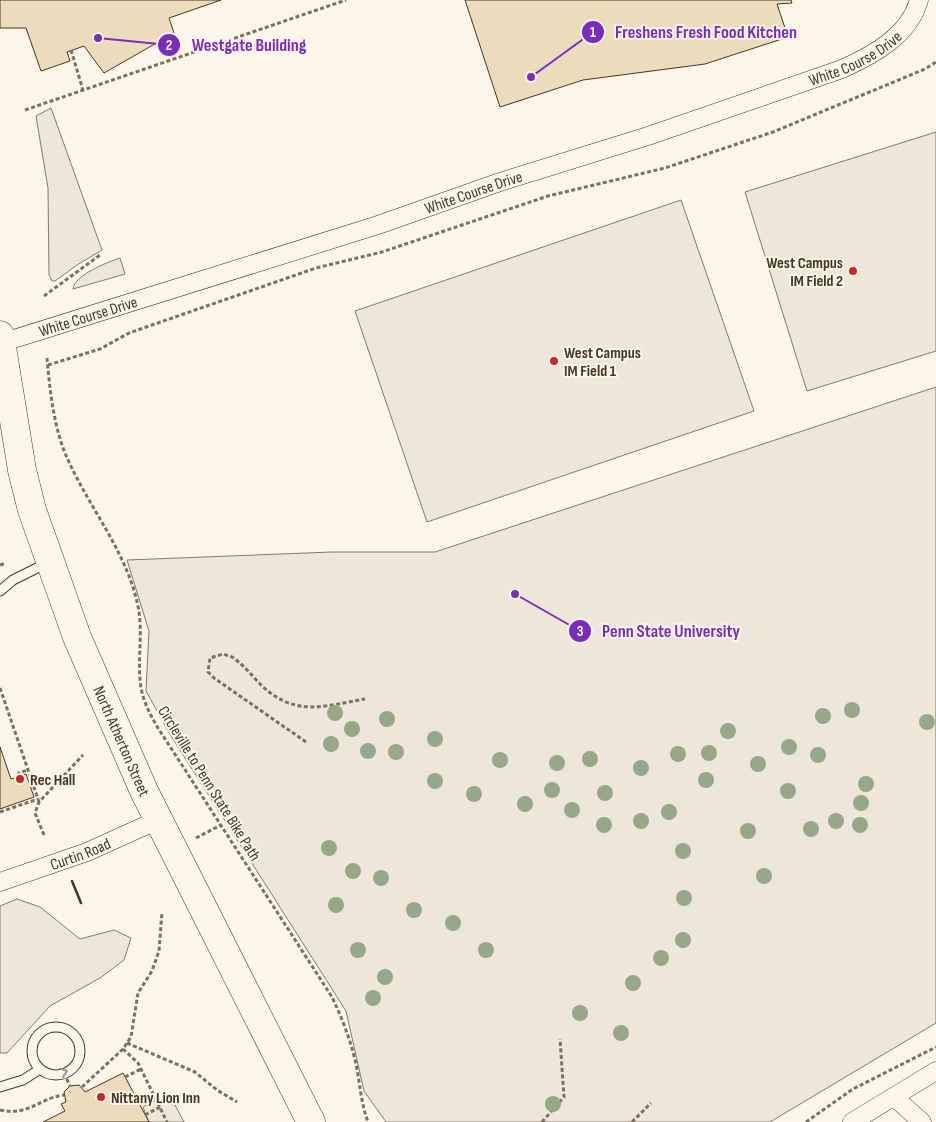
<svg xmlns="http://www.w3.org/2000/svg" width="936" height="1122" viewBox="0 0 936 1122" font-family="'Sofia Sans Condensed',sans-serif">
<style>
.green{fill:#ede6d9;stroke:#887966}
.parking{fill:#ede7d9;stroke:#887966}
.building{fill:#ecdcbc;stroke:#4a3520}
.lines{fill:none;stroke-linecap:round;stroke-linejoin:round}
.service-casing{stroke:#4a3520;stroke-width:11}
.minor-casing{stroke:#4a3520;stroke-width:19}
.primary-casing{stroke:#4a3520;stroke-width:29}
.path{stroke:#7f6f5c;stroke-width:3;stroke-dasharray:4 2.5;stroke-linecap:butt}
.service{stroke:#fbf6e9;stroke-width:9}
.minor{stroke:#fbf6e9;stroke-width:18}
.primary{stroke:#fbf6e9;stroke-width:28}
.wall{stroke:#4a3520;stroke-width:2.5}
.tree{fill:#96a887}
.oneway{stroke:#a29684}
.poi-dot{fill:#c62828;stroke:#fbf6e9;stroke-width:2}
.labels{text-anchor:middle;stroke-width:4;stroke-linejoin:round;paint-order:stroke}
.street-label{font-size:16px;fill:#4a3520;stroke:#fbf6e9}
.poi-label{font-size:16px;font-weight:bold;fill:#4a3520;stroke:#fbf6e9;text-anchor:start}
.leader{fill:none;stroke:#7b2cbf;stroke-width:2}
.callout-dot{fill:#7b2cbf;stroke:#fbf6e9;stroke-width:2}
.mark-label{font-size:15px;text-anchor:middle;font-weight:bold;fill:#fff}
.callout-label{font-size:18px;text-anchor:middle;font-weight:bold;fill:#7b2cbf;stroke:#fbf6e9;stroke-width:4;stroke-linejoin:round;paint-order:stroke}
</style>
<rect width="100%" height="100%" fill="#fbf6e9"/>
<path class="green" d="M51,108L102,250L77,265L55,281H52L49,275L48,188L36,116Z
M936,132V351L807,391L745,192Z
M681,200L754,411L427,522L355,311Z
M120,258L125,274L73,289C74,275 108,262 120,258Z
M936,387V1023L770,1122H386L364,1091L346,1011L171,736L146,691L149,631L127,560L332,552H435Z
M17,899L40,907L80,939L114,930L131,938L124,960L100,978L50,1006L7,1053H0V906Z"/>
<path class="parking" d="M159,1099L162,1103L175,1105L184,1122H149L143,1107Z"/>
<path class="building" d="M0,0H221L169,18L174,33L104,73L84,46L67,52L70,61L41,71L26,28H0Z
M465,0H791L792,3L777,4L788,37L705,64L583,80L500,107Z
M0,747L11,779L26,774L34,797L0,809Z
M123,1073L149,1122H43L65,1111L61,1104L66,1102L64,1092L70,1086L79,1085L85,1092Z"/>
<g class="lines">
<g class="service-casing">
<path id="service" d="M0,591L13,580L47,563
M32 1051a24 24 0 1 1 48 0a24 24 0 1 1-48 0Z
M0,1087L23,1080L40,1069"/>
</g>
<g class="minor-casing">
<g id="minor">
<path id="s1" d="M1,343L378,225L500,182L648,136L842,69C873,55 909,36 919,0"/>
<path id="s2" d="M0,882L87,852L158,820"/>
<path d="M894,1097L922,1122"/>
<path d="M852,1122L936,1071"/>
</g>
</g>
<g class="primary-casing">
<g id="primary">
<path id="s3" d="M0,335L22,470L32,510L77,637L144,791L311,1122"/>
</g>
</g>
<path class="path" d="M71,50L83,90
M25,110L346,0
M44,296L100,255
M47,358C50,392 54,431 69,462C91,510 127,553 138,606C143,630 138,655 140,679C141,697 149,713 158,728L332,997C342,1018 351,1041 356,1064C360,1084 361,1103 368,1122
M48,365L100,349L129,333L316,268L382,252L548,196L665,168L773,132L925,69L936,62
M0,565L6,563
M0,688L39,802
M306,742L214,678L208,672L210,658L223,654L232,657C244,665 253,677 263,687C297,717 324,706 365,699
M20,776L19,773L28,770
M0,812L38,799
M44,835L35,813L39,802L83,755
M196,838L221,825
M127,1043L195,1072L217,1090L237,1102
M123,1049L138,1063L167,1122
M64,1073L70,1086
M125,1077L141,1069
M82,1087L123,1049L131,1037L138,993L152,971L159,951L162,912
M0,1110C30,1116 39,1098 64,1095
M145,1115L160,1107
M542,1122L564,1097L560,1039
M632,1122L651,1103
M806,1122L853,1089L936,1047"/>
<use href="#service" class="service"/>
<use href="#minor" class="minor"/>
<use href="#primary" class="primary"/>
<path class="wall" d="M72,881L81,903"/>
</g>
<g class="tree">
<circle cx="852" cy="710" r="8"/>
<circle cx="335" cy="713" r="8"/>
<circle cx="823" cy="716" r="8"/>
<circle cx="387" cy="719" r="8"/>
<circle cx="927" cy="722" r="8"/>
<circle cx="352" cy="729" r="8"/>
<circle cx="728" cy="731" r="8"/>
<circle cx="435" cy="739" r="8"/>
<circle cx="331" cy="744" r="8"/>
<circle cx="789" cy="747" r="8"/>
<circle cx="368" cy="751" r="8"/>
<circle cx="396" cy="752" r="8"/>
<circle cx="709" cy="753" r="8"/>
<circle cx="678" cy="754" r="8"/>
<circle cx="818" cy="755" r="8"/>
<circle cx="590" cy="759" r="8"/>
<circle cx="500" cy="760" r="8"/>
<circle cx="557" cy="763" r="8"/>
<circle cx="758" cy="764" r="8"/>
<circle cx="641" cy="768" r="8"/>
<circle cx="706" cy="780" r="8"/>
<circle cx="435" cy="781" r="8"/>
<circle cx="866" cy="784" r="8"/>
<circle cx="552" cy="790" r="8"/>
<circle cx="788" cy="791" r="8"/>
<circle cx="605" cy="793" r="8"/>
<circle cx="474" cy="794" r="8"/>
<circle cx="861" cy="803" r="8"/>
<circle cx="525" cy="804" r="8"/>
<circle cx="572" cy="810" r="8"/>
<circle cx="669" cy="812" r="8"/>
<circle cx="641" cy="821" r="8"/>
<circle cx="836" cy="821" r="8"/>
<circle cx="604" cy="825" r="8"/>
<circle cx="860" cy="825" r="8"/>
<circle cx="811" cy="829" r="8"/>
<circle cx="748" cy="831" r="8"/>
<circle cx="329" cy="848" r="8"/>
<circle cx="683" cy="851" r="8"/>
<circle cx="353" cy="871" r="8"/>
<circle cx="764" cy="876" r="8"/>
<circle cx="381" cy="878" r="8"/>
<circle cx="684" cy="898" r="8"/>
<circle cx="336" cy="905" r="8"/>
<circle cx="414" cy="910" r="8"/>
<circle cx="453" cy="923" r="8"/>
<circle cx="683" cy="940" r="8"/>
<circle cx="358" cy="950" r="8"/>
<circle cx="486" cy="950" r="8"/>
<circle cx="661" cy="958" r="8"/>
<circle cx="385" cy="977" r="8"/>
<circle cx="633" cy="983" r="8"/>
<circle cx="373" cy="998" r="8"/>
<circle cx="580" cy="1013" r="8"/>
<circle cx="621" cy="1033" r="8"/>
<circle cx="553" cy="1104" r="8"/>
</g>
<defs><path id="oneway-chevron" d="M-2-3.5L2.5 0L-2 3.5" fill="none" stroke-width="1.6" stroke-linecap="round" stroke-linejoin="round" transform="scale(1.25)"/></defs>
<use class="oneway" href="#oneway-chevron" transform="translate(64 1072) rotate(-19)"/>
<g class="poi-dot">
<circle cx="853" cy="271" r="5"/>
<circle cx="554" cy="361" r="5"/>
<circle cx="20" cy="779" r="5"/>
<circle cx="101" cy="1097" r="5"/>
</g>
<g class="labels">
<g class="street-label">
<text dy="6" stroke="none"><textPath href="#s1" startOffset="901">White Course Drive</textPath></text>
<text dy="6" stroke="none"><textPath href="#s1" startOffset="496">White Course Drive</textPath></text>
<text dy="6" stroke="none"><textPath href="#s1" startOffset="91">White Course Drive</textPath></text>
<text dy="6" stroke="none"><textPath href="#s3" startOffset="426">North Atherton Street</textPath></text>
<text transform="translate(210 783) rotate(58)" y="6">Circleville to Penn State Bike Path</text>
<text dy="6" stroke="none"><textPath href="#s2" startOffset="85">Curtin Road</textPath></text>
</g>
<g class="poi-label">
<text x="843" y="268" text-anchor="end">West Campus<tspan x="843" dy="18">IM Field 2</tspan></text>
<text x="564" y="358">West Campus<tspan x="564" dy="18">IM Field 1</tspan></text>
<text x="30" y="785">Rec Hall</text>
<text x="111" y="1103">Nittany Lion Inn</text>
</g>
</g>
<path class="leader" d="M531 77L593 32M98 38L169 45M515 594L580 631"/>
<g class="callout-dot">
<circle cx="531" cy="77" r="5"/>
<circle cx="98" cy="38" r="5"/>
<circle cx="515" cy="594" r="5"/>
<circle cx="593" cy="32" r="12"/>
<circle cx="169" cy="45" r="12"/>
<circle cx="580" cy="631" r="12"/>
</g>
<g class="mark-label">
<text x="593" y="37">1</text>
<text x="169" y="50">2</text>
<text x="580" y="636">3</text>
</g>
<g class="callout-label">
<text x="706" y="38">Freshens Fresh Food Kitchen</text>
<text x="249" y="51">Westgate Building</text>
<text x="671" y="637">Penn State University</text>
</g>
</svg>
